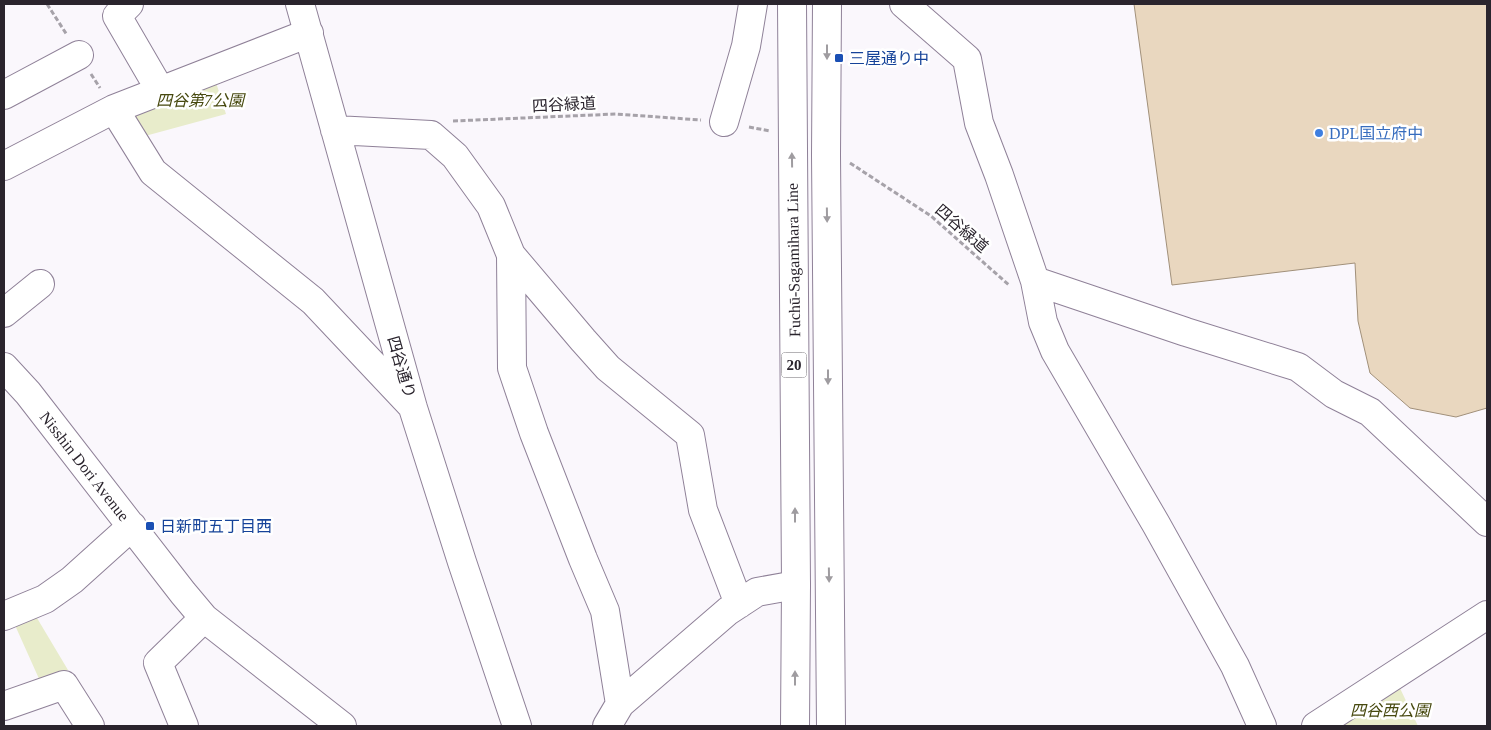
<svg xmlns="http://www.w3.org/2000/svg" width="1491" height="730" viewBox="0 0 1491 730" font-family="'Times New Roman','Noto Sans JP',serif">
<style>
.green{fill:#e8eccb}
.building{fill:#e9d7bf;stroke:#a1907a}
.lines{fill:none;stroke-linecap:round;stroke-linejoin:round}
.minor-casing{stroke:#8f8198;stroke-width:30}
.major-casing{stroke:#8f8198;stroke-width:30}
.path{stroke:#a6a2a9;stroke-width:3;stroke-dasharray:5 2.5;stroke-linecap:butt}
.minor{stroke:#fff;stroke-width:28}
.major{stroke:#fff;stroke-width:28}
.oneway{fill:#9f9ca0}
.transit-dot{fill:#1a4fb4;stroke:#fff;stroke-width:2}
.shop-dot{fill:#3f7fe0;stroke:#fff;stroke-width:2}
.labels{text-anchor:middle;stroke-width:5;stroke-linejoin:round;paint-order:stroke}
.shield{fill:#fff;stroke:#6a666c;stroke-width:1}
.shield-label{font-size:15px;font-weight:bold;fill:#2a242d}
.transit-label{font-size:16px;fill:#164399;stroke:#fff;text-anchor:start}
.park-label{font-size:16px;font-style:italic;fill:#47490f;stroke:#fff}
.street-label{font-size:16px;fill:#2a242d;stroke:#fff}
.shop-label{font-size:16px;fill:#366cbe;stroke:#fff;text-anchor:start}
</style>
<rect width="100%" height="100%" fill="#faf7fc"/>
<path class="green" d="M213,73L226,114L134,139L118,110Z
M34,613L68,670L40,681L14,623Z
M1398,684L1418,726H1333Z"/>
<path class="building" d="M1134,4H1487V408L1456,417L1410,408L1370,373L1358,321L1355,263L1172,285Z"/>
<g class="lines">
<g class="minor-casing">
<path id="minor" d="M129,4L117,16L160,90
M300,4L413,408L462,562L517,726
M904,4L967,59L979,123L999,175L1035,281L1043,322L1055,351L1156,524L1235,666L1262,726
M4,95L79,55
M114,109L153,172L313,301L411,405
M724,122L746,46L753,4
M335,130L431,135L455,156L491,206L511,255L512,368L534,433L583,559L605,611L620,704
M4,166L114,109L309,33
M511,255L583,340L608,368L690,435L703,510L739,604
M1035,281L1186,332L1298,367L1334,394L1370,412L1487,522
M4,313L40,284
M4,367L28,393L183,593L204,618L342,726
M4,616L45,599L72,580L132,526
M4,706L64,685L90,726
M184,726L158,663L204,618
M607,726L620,704L728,611L757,592L796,585
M1316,726L1487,615"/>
</g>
<g class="major-casing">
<path id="major" d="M792,4L796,585L795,726
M827,4L826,155L831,726"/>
</g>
<path class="path" d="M47,4L67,35
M91,74L100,88
M453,121L616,114L701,120
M749,127L770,131
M850,163L931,216L1010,286"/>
<use href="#minor" class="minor"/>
<use href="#major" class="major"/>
</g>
<defs><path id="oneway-solid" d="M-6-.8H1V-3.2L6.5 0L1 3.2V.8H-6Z" transform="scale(1.25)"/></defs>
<g class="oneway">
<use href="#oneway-solid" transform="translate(827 52) rotate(90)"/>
<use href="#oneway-solid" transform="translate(792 160) rotate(-91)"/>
<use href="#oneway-solid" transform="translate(827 215) rotate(89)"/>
<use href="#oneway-solid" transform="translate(828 377) rotate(90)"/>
<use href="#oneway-solid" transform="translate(795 515) rotate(-90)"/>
<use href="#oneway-solid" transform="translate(829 575) rotate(89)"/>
<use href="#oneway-solid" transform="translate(795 678) rotate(-90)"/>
</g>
<g class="transit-dot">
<rect x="834" y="53" width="10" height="10" rx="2.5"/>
<rect x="145" y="521" width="10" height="10" rx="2.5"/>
</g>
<circle class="shop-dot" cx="1319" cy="133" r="5"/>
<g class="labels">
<rect class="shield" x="781.5" y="352.5" width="25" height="25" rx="4"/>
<g class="shield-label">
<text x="794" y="370">20</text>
</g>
<g class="transit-label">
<text x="849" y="64">三屋通り中</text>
<text x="160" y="532">日新町五丁目西</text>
</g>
<g class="park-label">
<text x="200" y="106">四谷第7公園</text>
<text x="1390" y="716">四谷西公園</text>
</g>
<g class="street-label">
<text transform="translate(564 104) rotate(-3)" y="6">四谷緑道</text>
<text transform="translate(962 228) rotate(41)" y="6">四谷緑道</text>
<text transform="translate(793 260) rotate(-91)" y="6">Fuchū-Sagamihara Line</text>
<text transform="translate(402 367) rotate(74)" y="6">四谷通り</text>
<text transform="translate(85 466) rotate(52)" y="6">Nisshin Dori Avenue</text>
</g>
<g class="shop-label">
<text x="1329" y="139">DPL国立府中</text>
</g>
</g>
<rect width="1491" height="730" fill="none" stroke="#2a242d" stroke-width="10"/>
</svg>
